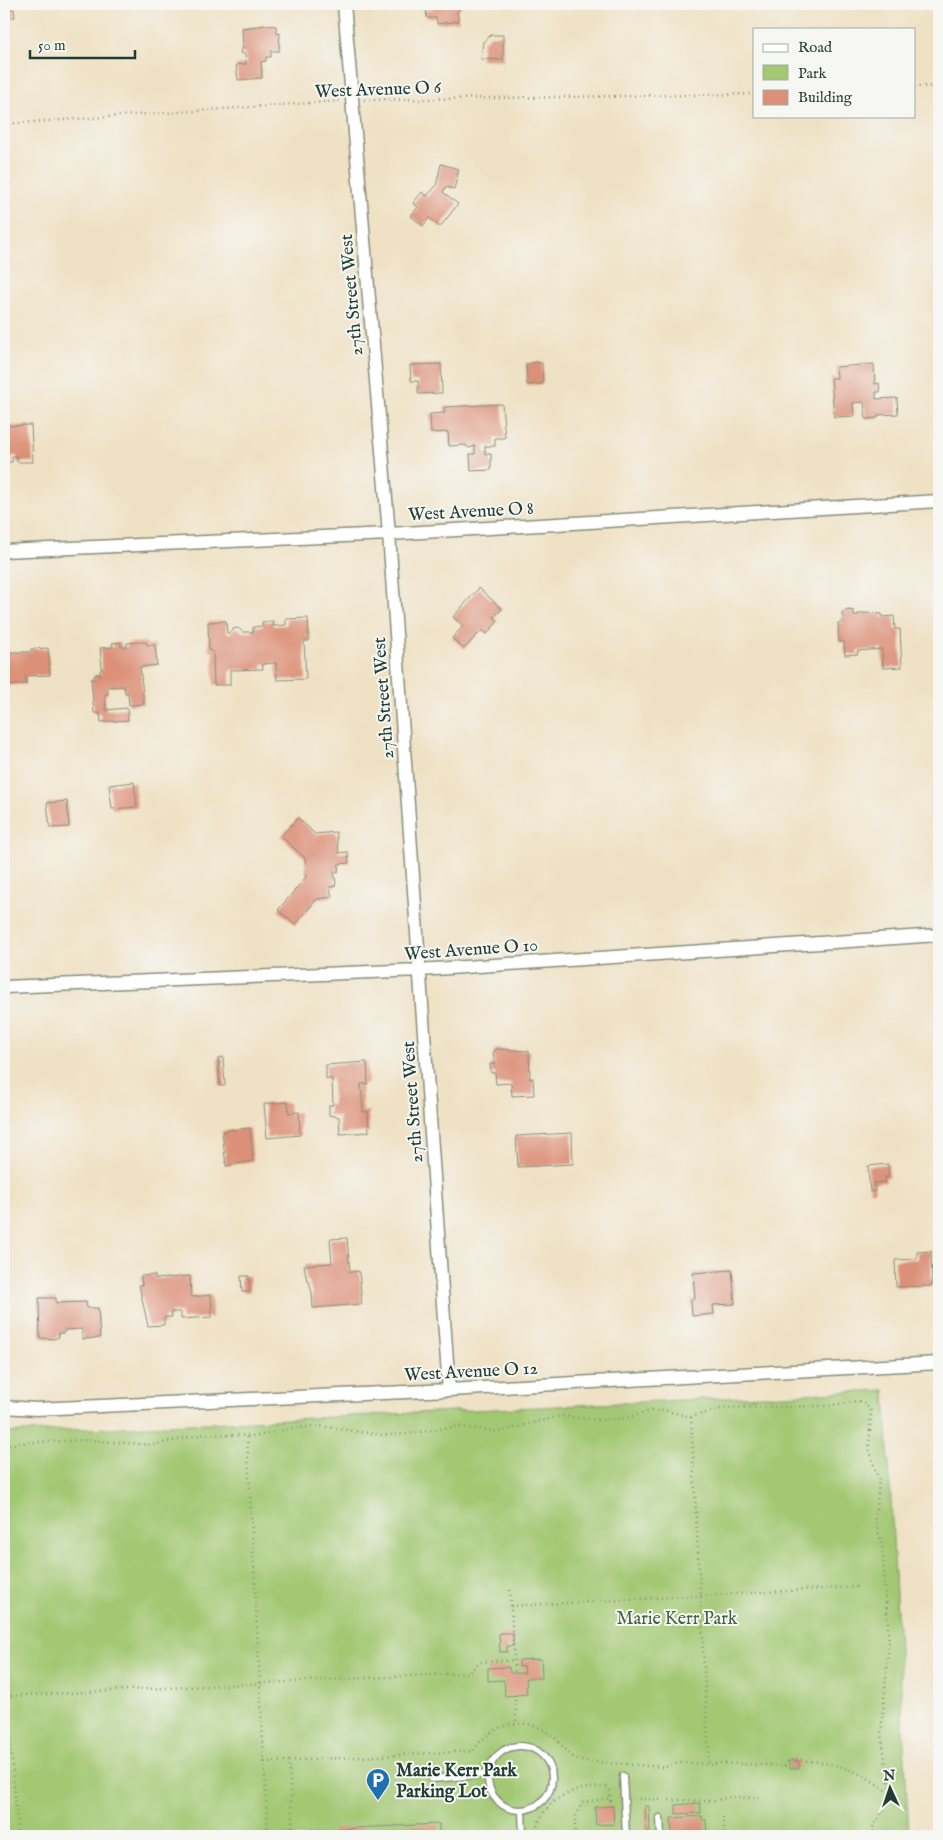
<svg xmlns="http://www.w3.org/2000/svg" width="943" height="1840" viewBox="0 0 943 1840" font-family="'IM FELL English',serif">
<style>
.green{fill:#a3c873;stroke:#618254}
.building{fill:#dc9078}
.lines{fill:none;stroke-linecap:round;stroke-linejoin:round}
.lane-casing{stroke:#878f7c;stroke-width:9}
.street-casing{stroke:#878f7c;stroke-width:15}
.path{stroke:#878f7c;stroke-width:2.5;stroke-dasharray:1 4;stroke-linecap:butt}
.lane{stroke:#fff;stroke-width:6}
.street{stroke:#fff;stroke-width:12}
.labels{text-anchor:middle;stroke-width:4;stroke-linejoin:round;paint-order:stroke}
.street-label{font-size:18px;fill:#1f3d34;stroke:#f6f6f2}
.park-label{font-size:18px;fill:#406044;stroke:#f6f6f2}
.poi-label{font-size:18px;font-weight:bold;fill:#1f3d34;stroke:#f6f6f2;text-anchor:start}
</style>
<rect width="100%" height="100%" fill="#f6f6f2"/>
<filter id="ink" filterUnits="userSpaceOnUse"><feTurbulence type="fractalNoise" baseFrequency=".02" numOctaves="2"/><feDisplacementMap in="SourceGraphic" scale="10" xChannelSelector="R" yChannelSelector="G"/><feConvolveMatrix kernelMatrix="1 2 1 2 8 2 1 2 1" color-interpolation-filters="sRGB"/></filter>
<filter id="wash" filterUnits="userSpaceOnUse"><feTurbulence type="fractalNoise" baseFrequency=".0096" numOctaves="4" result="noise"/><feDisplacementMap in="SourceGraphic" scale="20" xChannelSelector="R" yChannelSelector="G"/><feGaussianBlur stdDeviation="1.12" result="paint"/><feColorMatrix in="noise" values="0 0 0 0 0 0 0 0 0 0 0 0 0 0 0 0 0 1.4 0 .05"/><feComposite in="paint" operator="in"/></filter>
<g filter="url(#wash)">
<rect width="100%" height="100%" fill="#efe1c4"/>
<path class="green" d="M885,1390L909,1836H4V1433Z"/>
<g id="blocks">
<path class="building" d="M434,4H463L457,12L459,21L437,24L436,18H427L426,10L432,9Z
M14,9L15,17L4,18V10Z
M266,25L276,26L277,34L280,33L279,51H271V57H266V61L261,62L262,78L238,80L236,65L246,64L245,54L240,53L243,47L242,28Z
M491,35H503V60L481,59L483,42Z
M441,164L459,169L454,189L446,187L443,192L458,204L440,227L429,218L423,226L411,216L418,207L413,203L422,192L427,196L436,186Z
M536,362L542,363L543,384L527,385L526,364Z
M441,364L442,393L418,394V381H411L410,365Z
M874,364L875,384L879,383L880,392H876V399L897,398L898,414L878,415V418L866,419L864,402L853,403L854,416L834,417L831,378H837L836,367Z
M502,404L505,438H495V446H485V454H491V470L471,471L470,454H475V446L469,448L465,445L449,446L448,432L431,433L430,414L445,413L444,407Z
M31,425L33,462H17V456H12V462H4V426Z
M479,588L502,609L494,617L498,621L487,634L482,630L464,649L452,638L463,626L453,617Z
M849,610L854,611V616L863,613L882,614V617L894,616L895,629H900L902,667L883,668L882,649L857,651L858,654L845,655L844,642H839L838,623H843L842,612Z
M308,618L309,641H304L306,679L277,680L276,663L262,664L263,669L230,670V685H214L213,651H209L208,622L226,621L227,633H231L233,629L238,628L243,632H253V627L263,626L262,622L273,621V626L286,625V619Z
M121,642V647H127V643L146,642L147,645H155L157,665L140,667L144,704L129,705L128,693H125L124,686L107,687L108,694H105L106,710L127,708L128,720L101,722L100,713H94L91,679H95L94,675L101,674L100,670H102L100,648L113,647L112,643Z
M48,648L50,675L26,676V684L4,686V652H31V649Z
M134,782L137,807L112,809L109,785Z
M67,801L69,827L50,828L47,803Z
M298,818L315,834L336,832L339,853L348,852L349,863L339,864L338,872H334L336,883L335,886L330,887L332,897L317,899L295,925L278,910L306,877L305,858L281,836Z
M496,1049L529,1051L530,1079L533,1078L534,1095L512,1096L511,1083L496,1084L495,1073H491L490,1064H495L493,1053Z
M223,1057L225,1086H220L218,1058Z
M367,1062L368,1084H361L363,1112L368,1111L369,1132L340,1134L339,1117L329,1115V1105H333L332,1079H326V1065Z
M288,1102L289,1113L299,1112L300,1135L267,1138L264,1104Z
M250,1128L253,1161L226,1166L222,1131Z
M572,1133L573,1164L518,1167L516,1136Z
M888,1164L889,1177H885L886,1182L874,1183L875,1191L870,1192L868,1166Z
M347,1238L350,1272L359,1271L362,1304L313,1308L312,1293L309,1281H307L304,1265L332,1263L330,1239Z
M931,1251L932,1286L896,1287L895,1260L917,1259V1252Z
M732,1270L735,1304L713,1305L714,1314L692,1316L691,1299H695L693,1273Z
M155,1275V1279L190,1276L191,1297L211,1295L212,1317L181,1319V1312H171L172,1317H164V1325L148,1326L139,1285H142L141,1276Z
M241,1276H249L250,1292H242Z
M39,1298H56V1303L86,1302L87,1308H98L100,1338L82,1339V1329L64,1330V1333H58L59,1337L54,1339L40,1338Z
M499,1633H513V1646H507V1652H500Z
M541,1659L542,1678H526L527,1694L505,1696L504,1680L488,1681V1668L509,1667L510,1673H525L524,1666L519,1667V1660Z
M789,1761H799V1768H789Z
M700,1803L701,1813L676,1814V1805Z
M613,1806L614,1824L596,1825L595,1807Z
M645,1806H649L650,1831H646Z
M702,1816V1820H706L707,1836H672L671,1818Z
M439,1824V1836H333V1829Z"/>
</g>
</g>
<g filter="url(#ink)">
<use href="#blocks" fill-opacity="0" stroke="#878f7c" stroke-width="1"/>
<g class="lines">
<g class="lane-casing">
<path id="lane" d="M488 1778a32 32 0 1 1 64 0a32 32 0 1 1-64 0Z
M623,1776L626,1836
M432,1779L487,1774
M522,1811L523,1836
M660,1818L661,1836"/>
</g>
<g class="street-casing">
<path id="street" d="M344,4L389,534L449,1390
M4,551L389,534L939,501
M4,987L420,970L939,935
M4,1407L36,1409L449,1390L939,1363"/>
</g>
<path class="path" d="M914,87L939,86
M364,100L754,94
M4,124L339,101
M691,1417L709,1764
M247,1437L268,1836
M4,1446L18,1443L88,1440L153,1445L204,1434L256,1436L294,1428L319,1426L383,1435L408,1434L457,1426L498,1432L561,1416L600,1420L627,1418L650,1411H667L691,1417L724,1408L827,1406L857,1401L864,1403L871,1411L869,1448L879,1482L875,1520L882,1545L889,1642L881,1734L890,1790L889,1800L872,1829L877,1836
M510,1590L515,1673
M511,1606L858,1587
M4,1661L18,1836
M515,1695L516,1723
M6,1696L469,1673L479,1662L514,1660
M289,1761L293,1836
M264,1762L473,1751C492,1722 528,1713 555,1738C564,1747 569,1757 581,1761L665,1767L682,1762L712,1765L718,1763L785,1766L788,1760C827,1760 860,1768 890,1794
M639,1799L714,1801L730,1797L760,1798
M723,1817L724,1836
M535,1836C541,1799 571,1787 606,1787L610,1791L611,1806
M575,1836V1817L583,1802L611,1798
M771,1836H772"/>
<use href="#lane" class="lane"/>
<use href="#street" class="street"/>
</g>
</g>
<defs>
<g id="parking-pin" transform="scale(1.25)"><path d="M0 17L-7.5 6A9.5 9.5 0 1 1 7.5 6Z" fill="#1f6fb2" stroke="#f6f6f2"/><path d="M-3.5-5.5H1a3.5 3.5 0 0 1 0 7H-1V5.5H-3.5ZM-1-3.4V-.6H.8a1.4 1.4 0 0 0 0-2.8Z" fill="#fff"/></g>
</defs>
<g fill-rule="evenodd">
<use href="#parking-pin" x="378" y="1780"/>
</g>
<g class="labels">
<g class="street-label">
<text transform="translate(378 89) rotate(-2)" y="6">West Avenue O 6</text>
<text transform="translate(351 295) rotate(-95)" y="6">27th Street West</text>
<text transform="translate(471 511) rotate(-3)" y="6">West Avenue O 8</text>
<text transform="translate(383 698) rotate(-94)" y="6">27th Street West</text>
<text transform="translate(471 949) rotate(-4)" y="6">West Avenue O 10</text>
<text transform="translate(412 1102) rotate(-94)" y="6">27th Street West</text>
<text transform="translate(471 1371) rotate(-3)" y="6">West Avenue O 12</text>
</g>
<g class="park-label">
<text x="677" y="1624">Marie Kerr Park</text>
</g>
<g class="poi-label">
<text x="396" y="1776">Marie Kerr Park<tspan x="396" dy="21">Parking Lot</tspan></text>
</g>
</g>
<rect width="943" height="1840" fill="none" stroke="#f6f6f2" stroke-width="20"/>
<rect x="753" y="28" width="162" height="90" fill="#f6f6f2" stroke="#a0aca6"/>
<rect x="763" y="44" width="25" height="8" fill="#ffffff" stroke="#a0aca6"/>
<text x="798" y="52" font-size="15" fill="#1f3d34">Road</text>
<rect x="763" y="65" width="25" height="15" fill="#a3c873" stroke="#a0aca6"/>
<text x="798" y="78" font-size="15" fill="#1f3d34">Park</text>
<rect x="763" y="90" width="25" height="15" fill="#dc9078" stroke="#a0aca6"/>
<text x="798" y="102" font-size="15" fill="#1f3d34">Building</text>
<g transform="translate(890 1788) rotate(357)" stroke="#f6f6f2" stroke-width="4" paint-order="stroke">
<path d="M0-4L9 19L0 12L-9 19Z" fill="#1f3d34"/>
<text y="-8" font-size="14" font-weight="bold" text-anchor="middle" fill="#1f3d34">N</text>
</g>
<path d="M30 50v8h105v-8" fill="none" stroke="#1f3d34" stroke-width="2.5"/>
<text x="38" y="50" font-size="15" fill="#1f3d34" stroke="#f6f6f2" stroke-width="4" paint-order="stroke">50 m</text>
</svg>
